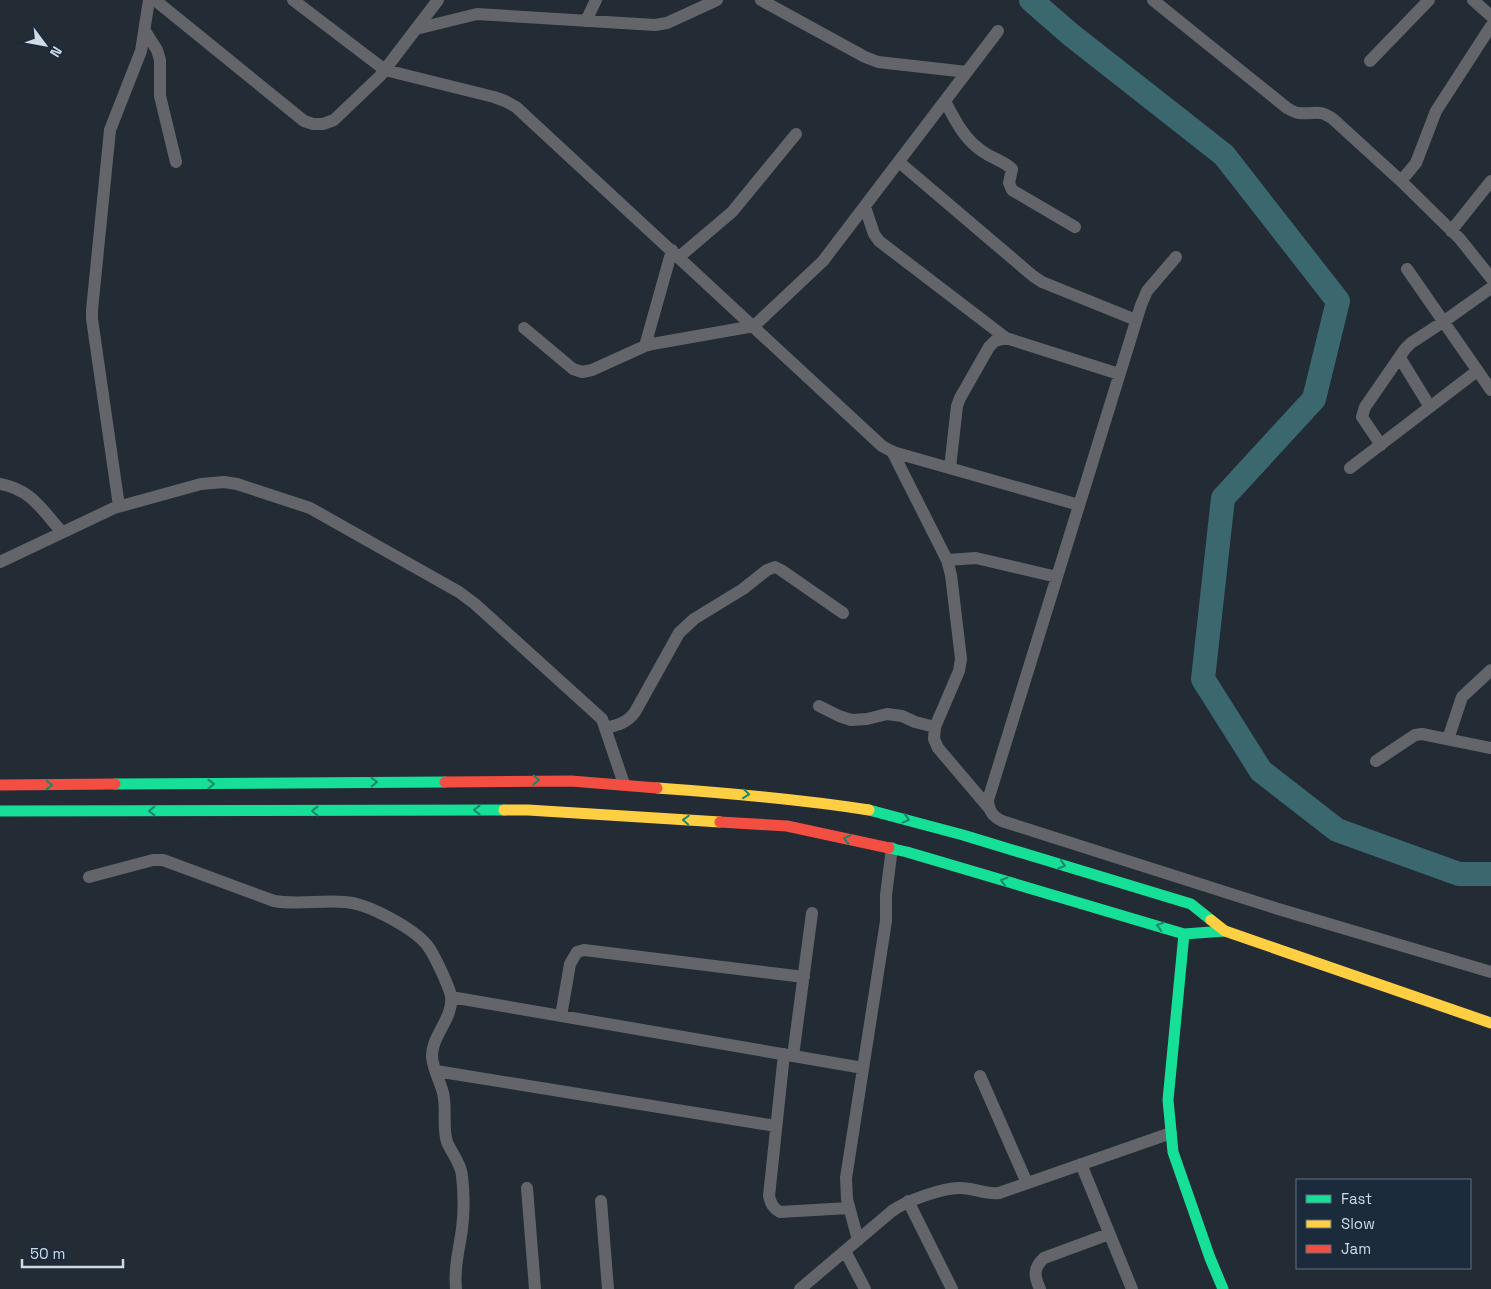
<svg xmlns="http://www.w3.org/2000/svg" width="1491" height="1289" viewBox="0 0 1491 1289" font-family="'Space Grotesk',sans-serif">
<style>
.lines{fill:none;stroke-linecap:round;stroke-linejoin:round}
.river{stroke:#3b686e;stroke-width:24}
.street{stroke:#63656a;stroke-width:12}
.fast{stroke:#16e098;stroke-width:11}
.slow{stroke:#ffcf43;stroke-width:11}
.jam{stroke:#f24e42;stroke-width:11}
.oneway{stroke:#18866a}
</style>
<rect width="100%" height="100%" fill="#232b34"/>
<g class="lines">
<path class="river" d="M1031,0L1070,34L1224,155L1338,301L1314,399L1223,498L1203,679L1261,771L1337,830L1459,874H1491"/>
<path class="street" d="M155,0L304,121L313,124H323L334,120L380,76L438,0
M293,0L385,70L494,97L505,101L516,107L882,446L893,452L1079,505
M761,0L865,57L878,62L967,72
M1153,0L1287,108C1291,110 1295,113 1299,113C1315,115 1318,108 1333,119L1401,181L1460,239L1491,278
M1473,0L1491,16
M586,21L596,0
M416,29L477,14L655,25L667,23L717,0
M145,31L157,50L160,60V96L176,162
M1370,61L1429,0
M945,101C955,120 964,139 982,151C991,158 1004,161 1012,169L1009,183L1012,190L1075,227
M899,162L1033,276L1042,282L1136,320
M1401,181L1416,163L1436,111L1491,26
M865,207L874,234L879,241L1006,338
M1451,231L1491,181
M679,257L732,212L796,134
M1176,257L1147,291L1141,305L988,800C989,811 992,816 1002,821L1275,908L1491,972
M1407,269L1491,390
M524,328L573,369L582,372L592,370L645,346L652,344L754,326L823,261L998,31
M645,346L672,250
M1400,358L1430,407
M1381,445L1362,417L1365,407L1405,349L1411,343L1443,322L1491,288
M892,451L947,560L951,575L961,659L959,671L935,727L934,739L938,748L989,808
M950,468L957,406L960,398L989,347L995,341L1006,338L1119,374
M1350,468L1477,371
M0,484C32,490 41,509 62,532
M119,506L92,319V310L110,130L141,51L149,0
M947,560L976,558L1057,577
M0,562L114,508L201,484L224,482L237,484L310,508L459,592L475,604L602,719L624,784
M819,706L839,716L851,720L867,719L887,714L902,716L915,722L935,727
M605,728C618,725 627,723 635,712L679,633L694,619L743,589L767,570L775,567L781,570L843,613
M1448,739L1462,697L1491,670
M1376,761L1415,735L1422,734L1491,748
M89,877L153,860H163L274,901C297,905 321,900 345,902C367,903 413,928 427,945C434,954 449,986 451,996C454,1018 431,1036 432,1057C433,1069 440,1081 443,1093C447,1109 442,1126 447,1142C452,1154 461,1163 462,1176C464,1193 464,1213 462,1229C459,1250 454,1268 456,1289
M451,997L863,1068
M561,1016L570,964L577,952L584,950L804,977
M784,1054L769,1196C771,1204 773,1208 780,1212L849,1208
M793,1056L812,913
M436,1071L776,1126
M980,1076L1027,1183
M1081,1164L1132,1289
M527,1188L535,1289
M601,1201L608,1289
M908,1201L952,1289
M858,1240L847,1199L846,1178L886,921V895L892,848
M845,1251L865,1289
M800,1289L892,1211C906,1201 944,1187 961,1188C974,1188 986,1195 999,1193L1171,1133
M1040,1289C1034,1276 1033,1268 1044,1258L1109,1234"/>
<path class="fast" d="M115,784L445,782
M869,810L963,835L1191,904L1211,920
M0,811L504,810
M889,848L907,852L1184,934L1225,931
M1184,934L1168,1100L1173,1152L1210,1258L1223,1289"/>
<path class="slow" d="M657,788C728,793 798,799 869,810
M504,810H528L720,822
M1211,920L1225,931L1491,1023"/>
<path class="jam" d="M445,782L571,781L657,788
M0,785L115,784
M720,822L787,826L889,848"/>
</g>
<defs><path id="oneway-chevron" d="M-2-3.5L2.5 0L-2 3.5" fill="none" stroke-width="1.6" stroke-linecap="round" stroke-linejoin="round" transform="scale(1.25)"/></defs>
<g class="oneway">
<use href="#oneway-chevron" transform="translate(536 780) rotate(1)"/>
<use href="#oneway-chevron" transform="translate(374 782) rotate(-1)"/>
<use href="#oneway-chevron" transform="translate(211 784)"/>
<use href="#oneway-chevron" transform="translate(49 785)"/>
<use href="#oneway-chevron" transform="translate(746 794) rotate(6)"/>
<use href="#oneway-chevron" transform="translate(477 810) rotate(180)"/>
<use href="#oneway-chevron" transform="translate(152 811) rotate(180)"/>
<use href="#oneway-chevron" transform="translate(315 811) rotate(180)"/>
<use href="#oneway-chevron" transform="translate(906 819) rotate(15)"/>
<use href="#oneway-chevron" transform="translate(686 820) rotate(-177)"/>
<use href="#oneway-chevron" transform="translate(847 839) rotate(-168)"/>
<use href="#oneway-chevron" transform="translate(1062 865) rotate(17)"/>
<use href="#oneway-chevron" transform="translate(1004 881) rotate(-164)"/>
<use href="#oneway-chevron" transform="translate(1160 926) rotate(-164)"/>
</g>
<rect x="1296" y="1179" width="175" height="90" fill="#1b2b3c" stroke="#637180"/>
<rect x="1306" y="1195" width="25" height="8" fill="#16e098" stroke="#637180"/>
<text x="1341" y="1204" font-size="15" fill="#d0dbe6">Fast</text>
<rect x="1306" y="1220" width="25" height="8" fill="#ffcf43" stroke="#637180"/>
<text x="1341" y="1229" font-size="15" fill="#d0dbe6">Slow</text>
<rect x="1306" y="1245" width="25" height="8" fill="#f24e42" stroke="#637180"/>
<text x="1341" y="1254" font-size="15" fill="#d0dbe6">Jam</text>
<g transform="translate(45 45) rotate(122)" stroke="#1b2b3c" stroke-width="4" paint-order="stroke">
<path d="M0-4L9 19L0 12L-9 19Z" fill="#d0dbe6"/>
<text y="-8" font-size="14" font-weight="bold" text-anchor="middle" fill="#d0dbe6">N</text>
</g>
<path d="M22 1259v8h101v-8" fill="none" stroke="#d0dbe6" stroke-width="2.5"/>
<text x="30" y="1259" font-size="15" fill="#d0dbe6" stroke="#1b2b3c" stroke-width="4" paint-order="stroke">50 m</text>
</svg>
